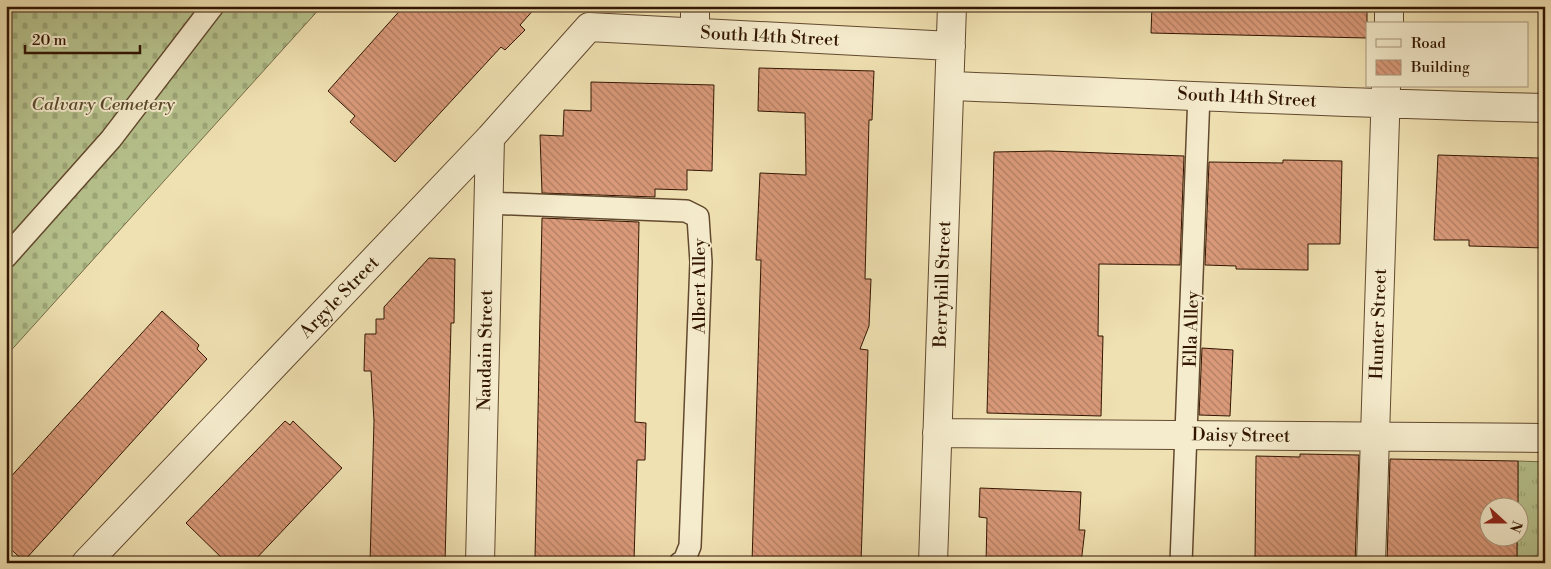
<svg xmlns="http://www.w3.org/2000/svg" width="1551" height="569" viewBox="0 0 1551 569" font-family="'Libre Bodoni',serif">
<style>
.grass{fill:url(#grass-tufts);stroke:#746c48}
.cemetery{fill:url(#cemetery-stones);stroke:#746c48}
.building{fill:url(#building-back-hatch);stroke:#321602}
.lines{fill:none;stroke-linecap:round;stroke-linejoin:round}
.lane-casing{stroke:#62492e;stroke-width:24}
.street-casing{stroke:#62492e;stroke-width:30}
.lane{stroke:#f5eccd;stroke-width:21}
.street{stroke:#f5eccd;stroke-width:28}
.labels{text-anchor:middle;stroke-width:4;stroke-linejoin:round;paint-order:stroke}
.street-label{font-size:18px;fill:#321602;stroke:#f5eccd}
.park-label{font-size:18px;font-style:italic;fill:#5a4a2c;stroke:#f5eccd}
</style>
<defs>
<pattern id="grass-tufts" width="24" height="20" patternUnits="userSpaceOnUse" patternTransform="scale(1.25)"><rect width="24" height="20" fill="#b7c38e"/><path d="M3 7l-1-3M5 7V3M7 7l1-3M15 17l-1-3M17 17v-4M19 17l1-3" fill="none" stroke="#9ea779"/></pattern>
<pattern id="cemetery-stones" width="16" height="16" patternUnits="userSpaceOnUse" patternTransform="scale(1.25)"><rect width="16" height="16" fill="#b7c38e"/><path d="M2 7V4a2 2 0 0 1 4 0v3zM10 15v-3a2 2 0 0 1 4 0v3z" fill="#9ea779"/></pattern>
<pattern id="building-back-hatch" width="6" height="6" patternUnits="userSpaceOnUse" patternTransform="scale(1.25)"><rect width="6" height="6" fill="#da9a7a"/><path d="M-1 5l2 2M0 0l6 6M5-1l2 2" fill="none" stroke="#b17d62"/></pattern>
</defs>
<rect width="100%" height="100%" fill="#f0e1b2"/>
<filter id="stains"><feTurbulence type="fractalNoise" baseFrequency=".004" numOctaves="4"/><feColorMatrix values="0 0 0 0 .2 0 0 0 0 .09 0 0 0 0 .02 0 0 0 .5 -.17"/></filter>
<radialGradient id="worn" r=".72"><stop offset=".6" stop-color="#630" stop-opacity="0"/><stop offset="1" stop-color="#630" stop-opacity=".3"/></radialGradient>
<path class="grass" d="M1518,461L1545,462V563H1517Z"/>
<path class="cemetery" d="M6,6H322L6,356Z"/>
<path class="building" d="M404,6H537L520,25L525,30L505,50L501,47L395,162L350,122L355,116L328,91Z
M1152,6H1367V38L1151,33Z
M759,68L874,71L872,120H869L865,279H871L869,326L860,349L868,350L861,563H752L761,260H756L760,173L806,175L805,113L758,111Z
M591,82L714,85L712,171L687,170V190L655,189V197L542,193L540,135L563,136L564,110L591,111Z
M1049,151L1184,156L1180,265L1099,264L1098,336H1103L1101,416L987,413L994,152Z
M1438,155L1539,158V167H1545V248L1469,246V240H1434Z
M1283,160L1342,161L1340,244H1308V270L1236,269V266L1205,265L1209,162L1283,163Z
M542,218L639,222L635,422L646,423L645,460H637L634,561L535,558Z
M429,258L455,259L454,323H451L445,563H370L374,421L371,371H364L365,334H376V319H384V307Z
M162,311L199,345L197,349L207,359L24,561L6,545V482Z
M1202,348L1233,350L1230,416L1199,415Z
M285,421L290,425L293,421L342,468L252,563H227L186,523Z
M1300,454L1359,455L1355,563H1255L1256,456L1300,457Z
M1390,459L1518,461V506H1488V536H1517V563H1387Z
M980,488L1081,492L1079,530H1085L1081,563H986L987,518L979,517Z"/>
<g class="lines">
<g class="lane-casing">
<path id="lane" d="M488,203L686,211L698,217L701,262L690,546L684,561L680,563
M6,257L111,139L213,6
M1181,563L1199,94"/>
</g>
<g class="street-casing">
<path id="street" d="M1389,24V6
M695,32V6
M950,86C1148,93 1346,104 1545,108
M937,433L1545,438
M86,563L490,138L589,27L951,46
M480,563L490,138
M933,563L952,6
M1371,563L1386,87"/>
</g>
<use href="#lane" class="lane"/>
<use href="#street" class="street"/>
</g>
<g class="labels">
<g class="street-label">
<text transform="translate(770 36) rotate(3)" y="6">South 14th Street</text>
<text transform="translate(1247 97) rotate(3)" y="6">South 14th Street</text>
<text transform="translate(942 284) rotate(-88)" y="6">Berryhill Street</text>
<text transform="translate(699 286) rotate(-90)" y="6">Albert Alley</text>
<text transform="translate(339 297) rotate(-46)" y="6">Argyle Street</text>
<text transform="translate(1378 324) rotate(-88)" y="6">Hunter Street</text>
<text transform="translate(1191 329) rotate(-88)" y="6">Ella Alley</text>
<text transform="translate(485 350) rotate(-89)" y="6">Naudain Street</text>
<text transform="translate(1241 435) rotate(1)" y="6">Daisy Street</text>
</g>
<g class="park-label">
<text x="103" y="110">Calvary Cemetery</text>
</g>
</g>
<rect width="1551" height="569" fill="none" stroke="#f0e1b2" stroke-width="25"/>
<rect x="8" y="8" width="1536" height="554" fill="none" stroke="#321602" stroke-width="2.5"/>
<rect x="12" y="12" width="1526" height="544" fill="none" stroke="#321602"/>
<rect x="1366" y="22" width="162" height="65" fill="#f5eccd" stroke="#a7967c"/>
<rect x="1376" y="39" width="25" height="8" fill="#f5eccd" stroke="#a7967c"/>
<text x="1411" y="48" font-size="15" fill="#321602">Road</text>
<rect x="1376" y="60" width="25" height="15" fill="url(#building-back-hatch)" stroke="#a7967c"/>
<text x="1411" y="72" font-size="15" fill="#321602">Building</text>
<g transform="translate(1504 522) rotate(111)"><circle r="24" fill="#f5eccd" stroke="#a7967c"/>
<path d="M0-4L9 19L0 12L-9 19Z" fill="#8f2418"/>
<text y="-8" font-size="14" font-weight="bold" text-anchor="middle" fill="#321602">N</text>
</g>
<path d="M25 45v8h115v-8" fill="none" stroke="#321602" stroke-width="2.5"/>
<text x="32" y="45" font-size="15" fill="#321602" stroke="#f5eccd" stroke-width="4" paint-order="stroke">20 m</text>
<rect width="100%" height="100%" filter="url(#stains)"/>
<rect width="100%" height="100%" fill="url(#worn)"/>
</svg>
